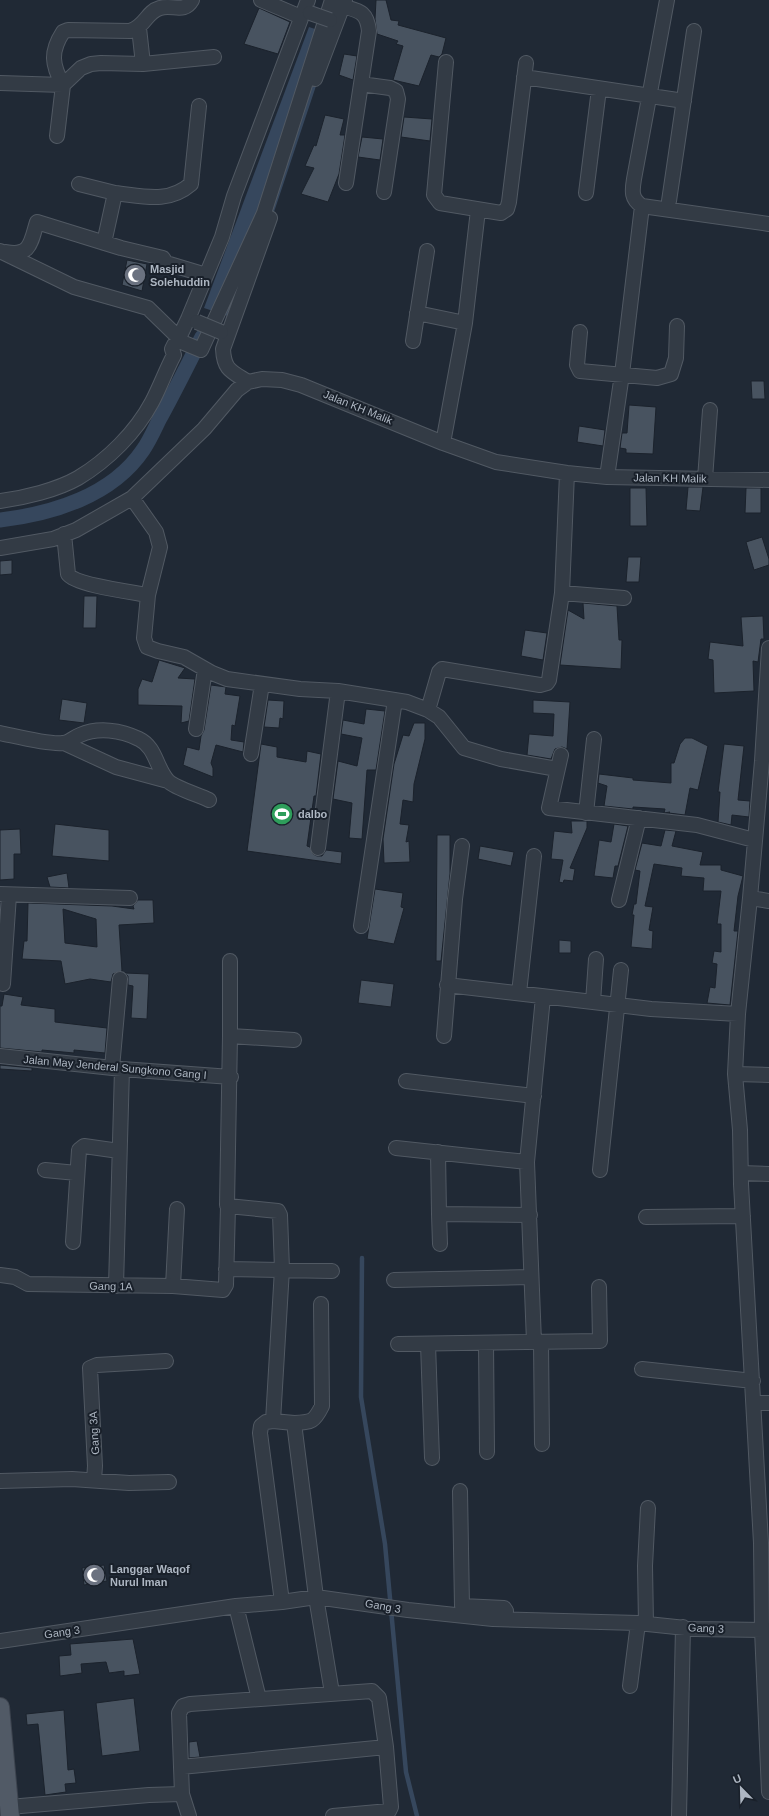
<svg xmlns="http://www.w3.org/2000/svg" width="769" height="1816" viewBox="0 0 769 1816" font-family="Helvetica,sans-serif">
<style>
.water{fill:#36475d}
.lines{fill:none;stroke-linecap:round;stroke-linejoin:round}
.stream{stroke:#36475d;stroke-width:4.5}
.canal{stroke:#36475d;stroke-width:15}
.building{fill:#485360;stroke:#1b222c;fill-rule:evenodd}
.minor-casing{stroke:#515963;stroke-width:16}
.major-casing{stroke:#3d444f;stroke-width:20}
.minor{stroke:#333b45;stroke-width:14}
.major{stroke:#515a66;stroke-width:18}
.minor-bridge-casing{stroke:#515963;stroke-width:16;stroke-linecap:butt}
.minor-bridge{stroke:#333b45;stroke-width:14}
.labels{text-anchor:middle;stroke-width:4;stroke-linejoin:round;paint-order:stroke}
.poi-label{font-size:11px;font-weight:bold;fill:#adb6c2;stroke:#19202a;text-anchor:start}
.street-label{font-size:11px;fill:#adb6c2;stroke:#19202a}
</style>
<rect width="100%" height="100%" fill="#202935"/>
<path class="water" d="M309,27L333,35L275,209L234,318L204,308Z"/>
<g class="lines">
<path class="stream" d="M362,1258L361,1397L385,1544L406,1772L417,1816"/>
<path class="canal" d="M0,520C52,514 112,496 143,450C150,440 155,428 160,418C175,391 188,364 202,337"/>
</g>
<path class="building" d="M376,0H386L391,20L399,21L398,25L446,38L442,54L439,57L431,55L419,86L393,80L403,46L396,44L398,41L377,34L375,19Z
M259,8L290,22L278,54L244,44Z
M344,54L357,56L353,80L339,75Z
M325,115L344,119L340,135H345L339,174L328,202L301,194L314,168L305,166L314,145L316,146Z
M404,117L432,119L430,141L401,137Z
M362,137L383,139L380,160L358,157Z
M127,260L147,264L142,291L122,285Z
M751,381H764L765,399H752Z
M629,405L656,407L653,454L626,453V449L620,448L622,433H627Z
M579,426L605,430L603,446L577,442Z
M688,487H703L700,511L686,510Z
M630,488H646L647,526H630Z
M746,488H761V513H745Z
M762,537L769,559V565L754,570L746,542Z
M628,557H641L639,582H626Z
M12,560V574L0,575V561Z
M84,596H97L96,628H83Z
M583,603L617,606L619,640H622L621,669L560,665L568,610L584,619Z
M763,616L764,639H761L758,662L753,661L754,691L714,693L713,660L708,659L710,642L743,646L741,617Z
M525,630L547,633L543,660L521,656Z
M159,660L185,668L178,678L195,679L189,721L181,723L182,706L138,705V689L142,679L152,682Z
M211,685L226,687L225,694L240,696L235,726L232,725L231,740L244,742L243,752L216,745L211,763L213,768V777L183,765L187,747L199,750L201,736L204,730Z
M62,699L87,703L84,723L59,720Z
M268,700L284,701L283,719L280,718L279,728L264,727Z
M533,700L570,702L567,749L562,747L555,749L551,759L527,755L529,734L553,736L554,714L533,713Z
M366,709L385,711L376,770H367L362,839L349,838L352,803L333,799L338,761L357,766L362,738L341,734L343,720L364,724Z
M414,723H425V739L414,784L413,802L403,800L400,824L409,825L406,842L409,841L410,862L384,863L383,839L394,764L403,735L409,736Z
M685,738H692L708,746L698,790L690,788L685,815L669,813L670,812L664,813L665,809L633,807V809L604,806L607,786L598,783L599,774L633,778V780L671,783V763H674L680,744Z
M261,744L277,747V757L306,762L307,751L321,754L316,796H314L307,846L310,847L313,854L317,856H322L326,850L342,852L341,864L247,851Z
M724,744L744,746L738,800L750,801L749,817L732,815L731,825L718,822L720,792H718Z
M571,821H587V828L570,868L575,869L573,881L564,880L563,883L559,882L563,860L551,859L554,831L572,833Z
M55,824L109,830V861L52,856Z
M614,824L628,826L618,866H615L613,878L594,876L599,840L611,842Z
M20,829L21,854H14V879L0,880V830Z
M665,830L676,831L672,846L703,852L700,865H721V870L743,876L738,896L734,931H738L730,1005L707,1003L710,987L715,988L717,964L712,963L714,951L721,952V924H717L721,891H703L704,878L681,876L682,868L654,864L645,906L653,907L649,930L653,931L652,949L631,947L634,915H632L634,904H636L640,871L635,870L642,843L661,846Z
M437,835H450V874L441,961H436Z
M480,846L514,852L511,866L478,859Z
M67,873L69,888L50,887L47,877Z
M375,889L403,893L401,907L404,908L394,944L367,939Z
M138,900H153L154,923L119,925L122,971L113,974L111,982L90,979L65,984L61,961L22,959L24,941H27L28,903L112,906L134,909L133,906ZM63,909L96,919L97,947L65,943Z
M559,940L571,941V953H559Z
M125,973L149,974L147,1019L131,1018L133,986L128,985V976Z
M361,980L394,984L391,1007L358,1003Z
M4,994L23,997L21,1005L55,1009V1022L107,1028L105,1053L74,1050V1053L42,1050V1052L0,1048V1006H2Z
M0,1065L32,1068V1071L0,1069Z
M104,1565L107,1581L84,1585L82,1568Z
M133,1639L140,1674L124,1676V1671L109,1673L106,1662L81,1664L82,1673L60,1676L59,1656L71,1655L70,1644Z
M134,1698L140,1751L102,1756L96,1703Z
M64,1710L68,1770L74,1769L76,1783L65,1784L66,1792L45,1795L38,1724L27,1725L26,1714Z
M197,1741L200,1757L189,1758V1742Z"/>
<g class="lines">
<g class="minor-casing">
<path id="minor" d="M192,0C184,14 173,4 160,8C146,12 146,26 130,31L68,30L63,32C50,52 52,65 63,85L81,68L91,64L101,63L143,64L214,57
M261,0L301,17
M667,0L634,179C632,191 631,199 642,206L769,224
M342,6C359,11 367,11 369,31L346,183
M139,28L143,64
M446,62L434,195L440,203L501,213L507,209L509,202L526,63
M524,77L684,101
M315,79L345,0
M0,83L63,85L57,136
M361,84L390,88L396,91L398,99L384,192
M79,184L115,193
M586,193L599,89
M669,201L694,31
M104,243L115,193C143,196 168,204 191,184L199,106
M0,251L74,287L148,308L184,343L201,350L264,213L332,0
M6,252C31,257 31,241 37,222L121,248L163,258L166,263L206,275
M417,313L465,323
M580,332L577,365L580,371L657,378L671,374L676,358L677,326
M413,341L427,251
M248,382C231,371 224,370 223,349L270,218
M443,443L465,323L478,210
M607,477L622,374L642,206
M705,479L710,410
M132,498L156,532L160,547L148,595L144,638L147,647L158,651L184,657L212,673L227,679L300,689L338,691L407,702L428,710L439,717L464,748L501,759L557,769
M0,501C24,498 57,490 78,478C108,460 136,432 152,402C160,387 166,370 174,355L172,349L174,345L177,342L188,319L222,237L234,196L308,0
M64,534L68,574C75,585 132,592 148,595
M0,548L53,539L76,530L132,498L204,429L237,390L248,382L262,379L282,380L301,385L443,443L496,462L567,473L607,477L769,480
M562,593L624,598
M769,648L762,761L750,898L738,1014L735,1074L740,1130L741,1184L761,1543L762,1630L769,1792
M428,710L439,672L442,669L540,685L547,683L549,680L562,593L567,473
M196,729L205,669
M0,733C15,736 49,745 63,743C69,743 74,737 80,735C98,727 121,730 139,739C156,747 156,768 168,781C175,788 199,795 209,800
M64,743L116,767L168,781
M251,754L262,684
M561,755L549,808L697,825L754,840
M586,813L594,739
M318,848L338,691
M0,894L130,898
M750,898L769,901
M619,900L639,818
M361,926L395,700
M230,961V1036
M3,984L9,895
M447,985L593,1002L651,1009L738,1014
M519,993L534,856
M593,1002L596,959
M444,1036L455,899L462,846
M0,1056L122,1069L231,1077
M112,1068L120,979
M735,1074L769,1075
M406,1081L534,1096
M396,1148L527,1162
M438,1152L439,1214L530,1215
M45,1170L77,1173
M600,1170L621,970
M741,1173L769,1174
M439,1214L440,1244
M646,1217L743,1216
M73,1242L79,1150L84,1146L119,1151
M226,1269L332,1271
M0,1275L15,1277L28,1284L173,1286L223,1290L226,1285L228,1206
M394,1280L531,1277
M116,1286L122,1069
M173,1286L177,1209
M534,1342L527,1162L543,997
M541,1342L542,1444
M486,1343L487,1452
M398,1344L600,1341L599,1287
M428,1344L432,1458
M642,1369L753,1381
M754,1403H769
M273,1421L294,1423L316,1597L332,1693
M294,1423C312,1422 314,1422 322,1406L321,1304
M94,1480L95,1466L90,1368L97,1365L166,1361
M0,1481L72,1479L129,1483L169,1482
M460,1491L462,1606L504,1608L506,1611L505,1619
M282,1602L260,1433L261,1426L266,1422L273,1421L282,1269L280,1215L278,1211L228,1206L227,1205L230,1036L294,1040
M236,1606L259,1699
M646,1624L645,1566L648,1508
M0,1641L236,1606L282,1602L316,1597L408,1610L493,1619L638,1623L695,1629L769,1630
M630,1686L638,1623
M181,1767L179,1713L183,1706L190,1704L372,1691L379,1698L386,1747
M182,1794L189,1816
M9,1807L149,1795L182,1794L181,1767L386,1747L391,1807L389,1811L333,1816
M679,1816L683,1627"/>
</g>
<g class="major-casing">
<path id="major" d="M0,1707L10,1816"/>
</g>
<use href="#minor" class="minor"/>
<use href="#major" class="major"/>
<g class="minor-bridge-casing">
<path id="minor-bridge" d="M310,13L330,20
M197,322L221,332"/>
</g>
<use href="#minor-bridge" class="minor-bridge"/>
</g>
<defs>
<g id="mosque-disc" transform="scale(1.15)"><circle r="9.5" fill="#6b7280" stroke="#19202a"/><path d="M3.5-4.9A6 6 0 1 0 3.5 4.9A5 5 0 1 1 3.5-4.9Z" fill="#fff"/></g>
<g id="stadium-disc" transform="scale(1.15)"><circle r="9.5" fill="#2e9e5b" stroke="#19202a"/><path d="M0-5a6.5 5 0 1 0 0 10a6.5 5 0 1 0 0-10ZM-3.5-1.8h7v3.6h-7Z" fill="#fff"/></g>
</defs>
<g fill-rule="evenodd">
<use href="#mosque-disc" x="135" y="275"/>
<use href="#stadium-disc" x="282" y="814"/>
<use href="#mosque-disc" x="94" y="1575"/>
</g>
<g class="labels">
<g class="poi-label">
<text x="150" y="273">Masjid<tspan x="150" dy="13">Solehuddin</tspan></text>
<text x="298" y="818">dalbo</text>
<text x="110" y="1573">Langgar Waqof<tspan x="110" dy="13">Nurul Iman</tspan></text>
</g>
<g class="street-label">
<text transform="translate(358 407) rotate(22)" y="4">Jalan KH Malik</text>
<text transform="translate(670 478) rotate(1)" y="4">Jalan KH Malik</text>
<text transform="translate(115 1067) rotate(5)" y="4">Jalan May Jenderal Sungkono Gang I</text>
<text transform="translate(111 1286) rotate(1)" y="4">Gang 1A</text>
<text transform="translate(94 1433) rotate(-93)" y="4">Gang 3A</text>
<text transform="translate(383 1606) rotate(10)" y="4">Gang 3</text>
<text transform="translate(706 1628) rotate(2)" y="4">Gang 3</text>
<text transform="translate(62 1632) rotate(-8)" y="4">Gang 3</text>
</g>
</g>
<g transform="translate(741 1788) rotate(337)" stroke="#19202a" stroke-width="3" paint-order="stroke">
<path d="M0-3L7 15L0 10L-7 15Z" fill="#adb6c2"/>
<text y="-6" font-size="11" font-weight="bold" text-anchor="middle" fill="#adb6c2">U</text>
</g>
</svg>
